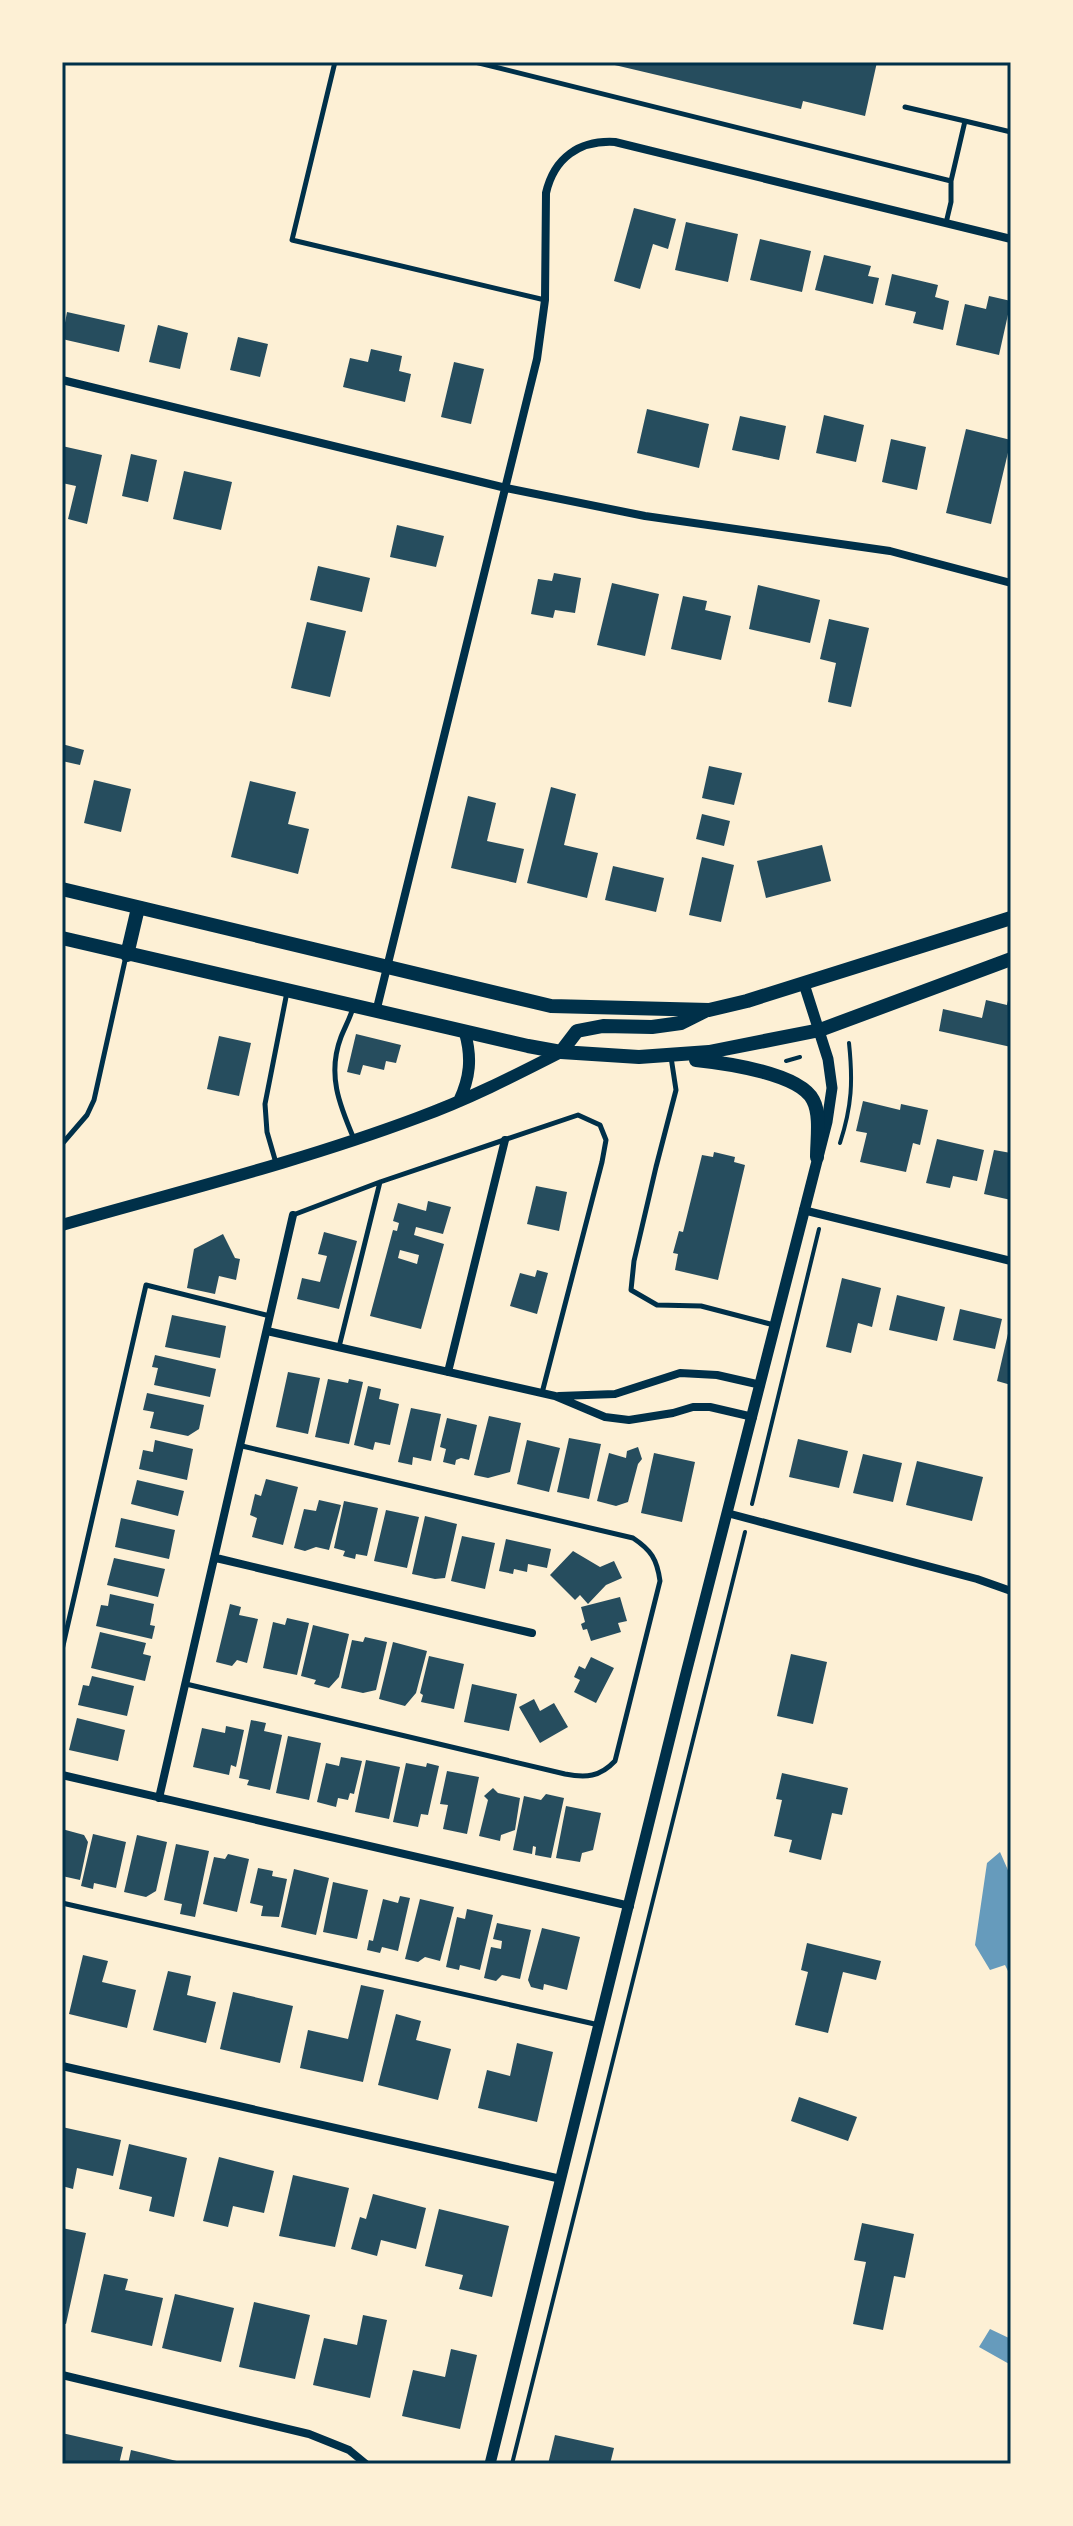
<svg xmlns="http://www.w3.org/2000/svg" width="1073" height="2526" viewBox="0 0 1073 2526" font-family="Raleway,sans-serif">
<style>
.water{fill:#669bbc}
.building{fill:#264d5e;fill-rule:evenodd}
.lines{fill:none;stroke-linecap:round;stroke-linejoin:round}
.path{stroke:#003049;stroke-width:4}
.service{stroke:#003049;stroke-width:5}
.minor{stroke:#003049;stroke-width:8}
.tertiary{stroke:#003049;stroke-width:11}
.secondary{stroke:#003049;stroke-width:12}
.primary{stroke:#003049;stroke-width:14}
.neatline{fill:none;stroke:#003049;stroke-width:3}
</style>
<rect width="100%" height="100%" fill="#fdf0d5"/>
<path class="water" d="M1000,1852L1011,1877V1977L1005,1965L990,1970L975,1945L987,1863Z
M990,2329L1011,2339V2365L979,2347Z"/>
<path class="building" d="M602,62H877L865,116L803,101L801,109Z
M634,208L676,219L668,249L653,244L640,289L614,281Z
M686,222L738,234L728,282L675,270Z
M760,239L811,251L802,292L750,280Z
M824,255L871,266L868,276L879,278L873,304L815,290Z
M892,274L938,285L935,297L949,301L943,330L913,323L916,312L885,305Z
M989,296L1011,301L999,355L956,345L965,304L986,309Z
M67,312L125,325L119,352L62,339Z
M158,325L188,333L180,369L149,362Z
M238,337L268,344L260,377L230,370Z
M371,349L402,356L399,371L411,374L405,402L343,387L350,358L368,362Z
M454,362L484,369L471,424L441,417Z
M647,409L709,424L699,468L637,453Z
M824,415L864,425L856,462L816,453Z
M740,416L786,426L779,460L732,450Z
M966,429L1011,440L991,524L946,513Z
M891,439L926,447L917,490L882,482Z
M62,446L102,455L87,524L68,519L76,486L62,483Z
M131,454L157,460L148,502L122,496Z
M184,471L232,482L221,530L173,519Z
M397,525L444,536L436,567L390,557Z
M318,566L370,578L362,612L310,600Z
M554,573L581,578L575,613L555,610L553,618L531,614L538,579L552,581Z
M612,583L659,594L645,656L597,645Z
M758,585L820,600L810,643L749,629Z
M683,596L707,601L705,610L731,616L721,660L671,649Z
M829,619L869,628L851,707L828,702L836,663L820,659Z
M307,622L346,631L330,697L291,688Z
M62,744L84,750L80,765L62,761Z
M709,766L742,773L734,805L702,798Z
M94,780L131,789L121,832L84,823Z
M250,781L296,792L288,824L309,829L298,874L231,857Z
M551,787L576,794L564,845L598,853L587,898L527,883Z
M468,796L496,803L487,841L524,849L516,883L451,868Z
M702,814L730,821L724,846L696,839Z
M822,845L831,881L766,898L757,861Z
M702,857L734,865L721,922L689,915Z
M613,866L664,878L656,912L605,900Z
M1010,991L1011,1047L939,1031L943,1009L982,1018L986,1000L1007,1005Z
M356,1034L401,1045L396,1063L386,1061L384,1070L363,1065L360,1075L347,1072Z
M219,1036L251,1043L239,1096L207,1089Z
M863,1101L900,1110L901,1104L928,1110L920,1145L913,1143L906,1172L860,1162L867,1133L856,1131Z
M937,1139L984,1150L977,1181L953,1176L950,1188L926,1183Z
M994,1150L1011,1153V1200L984,1194Z
M714,1152L735,1157L734,1162L745,1165L718,1280L675,1270L678,1254L673,1253L679,1231L683,1232L702,1155L713,1157Z
M536,1186L567,1192L559,1231L527,1224Z
M428,1201L451,1207L443,1234L416,1227L414,1235L444,1244L421,1329L370,1316L393,1230L397,1231L399,1223L393,1221L398,1203L426,1211ZM400,1250L419,1255L417,1264L398,1258Z
M324,1232L357,1241L339,1309L297,1299L302,1278L320,1282L327,1256L318,1254Z
M223,1234L235,1258L240,1259L236,1280L219,1276L215,1294L187,1288L194,1249Z
M537,1270L548,1273L537,1314L510,1306L520,1273L535,1277Z
M842,1278L881,1288L872,1327L858,1323L851,1353L826,1347Z
M897,1295L945,1307L937,1341L889,1330Z
M960,1309L1002,1319L995,1349L953,1340Z
M172,1315L226,1326L220,1358L165,1347Z
M1010,1325H1011V1385L997,1381Z
M155,1355L216,1369L210,1397L154,1385L158,1368L152,1367Z
M288,1372L320,1378L308,1434L276,1427Z
M328,1379L348,1383L349,1379L363,1382L349,1444L315,1437Z
M368,1386L381,1389L379,1399L399,1404L390,1445L375,1442L373,1450L354,1445Z
M147,1393L204,1405L199,1429L188,1436L150,1428L154,1412L143,1410Z
M411,1408L441,1414L431,1461L413,1457L412,1465L398,1462Z
M489,1416L521,1423L510,1472L488,1478L474,1475Z
M447,1418L477,1425L469,1460L461,1458L456,1460L455,1465L443,1462L446,1449L440,1447Z
M569,1438L601,1444L589,1499L557,1492Z
M798,1439L848,1451L839,1488L789,1477Z
M155,1440L193,1449L187,1480L139,1469L143,1450L153,1452Z
M527,1440L560,1448L549,1492L517,1484Z
M638,1447L642,1459L638,1464L628,1502L616,1506L597,1501L609,1453L626,1458L627,1451Z
M654,1453L695,1462L682,1522L641,1513Z
M863,1454L902,1463L893,1502L853,1493Z
M917,1461L983,1477L972,1521L906,1505Z
M266,1479L298,1487L283,1545L252,1537L257,1518L250,1515L255,1494L261,1496Z
M137,1480L184,1491L178,1516L131,1504Z
M319,1500L341,1505L329,1550L316,1547L305,1551L294,1548L304,1509L316,1511Z
M344,1501L378,1508L367,1556L356,1554L355,1559L343,1556L345,1551L334,1548Z
M386,1510L419,1517L407,1568L374,1561Z
M425,1516L457,1524L445,1578L435,1579L412,1574Z
M121,1518L175,1530L169,1559L115,1547Z
M462,1536L495,1543L485,1589L451,1581Z
M506,1539L551,1549L547,1568L528,1564L527,1572L514,1569L513,1574L499,1571Z
M573,1551L600,1567L614,1561L622,1578L606,1585L588,1604L580,1595L575,1600L550,1575Z
M114,1558L165,1569L158,1597L107,1585Z
M110,1594L154,1604L150,1625L155,1626L152,1639L96,1626L101,1605L108,1606Z
M620,1597L627,1621L618,1623L621,1632L591,1641L587,1629L583,1630L581,1624L585,1622L581,1607Z
M230,1604L241,1607L239,1615L258,1619L247,1663L237,1660L232,1666L216,1662Z
M287,1618L309,1623L297,1675L263,1668L273,1622L285,1625Z
M313,1625L349,1634L339,1677L329,1688L314,1684L316,1680L301,1676Z
M100,1632L146,1643L143,1654L151,1656L145,1681L91,1668Z
M365,1637L387,1642L376,1690L363,1693L341,1688L352,1640L363,1642Z
M393,1642L427,1651L416,1693L405,1706L379,1699Z
M791,1654L827,1662L813,1724L777,1716Z
M429,1656L464,1664L454,1709L421,1702L423,1695L420,1693Z
M591,1657L614,1668L596,1703L574,1692L580,1680L574,1677L579,1666L585,1669Z
M92,1676L134,1686L127,1716L78,1705L83,1685L89,1686Z
M472,1684L517,1694L509,1731L464,1722Z
M534,1699L540,1711L554,1703L568,1727L540,1743L519,1707Z
M77,1718L125,1730L118,1761L69,1750Z
M251,1720L266,1723L264,1731L282,1735L270,1790L247,1785L249,1780L239,1778Z
M226,1726L244,1730L236,1767L231,1765L229,1775L193,1767L202,1728L225,1733Z
M288,1736L321,1743L309,1800L276,1793Z
M341,1757L362,1761L354,1794L350,1793L348,1800L338,1798L336,1807L317,1802L326,1763L339,1766Z
M366,1760L400,1767L389,1819L355,1812Z
M406,1763L426,1767L427,1763L439,1766L428,1815L421,1814L418,1827L393,1822Z
M447,1771L479,1777L467,1834L443,1829L448,1805L440,1804Z
M782,1773L848,1788L842,1815L832,1813L821,1860L789,1852L792,1840L774,1836L782,1800L776,1799Z
M493,1788L498,1793L520,1798L515,1830L501,1835L500,1841L479,1836L488,1800L484,1796Z
M546,1794L564,1798L551,1858L535,1855L536,1847L533,1846L532,1854L513,1850L524,1796L541,1800Z
M566,1806L601,1813L593,1850L582,1853L580,1862L556,1858Z
M62,1829L84,1835L88,1842L80,1880L62,1876Z
M93,1834L126,1842L116,1888L94,1883L93,1889L81,1886Z
M137,1835L167,1842L156,1891L146,1897L124,1892Z
M176,1844L209,1851L195,1917L180,1914L182,1904L164,1900Z
M228,1854L249,1859L237,1912L203,1904L214,1857L225,1859Z
M258,1868L273,1871L272,1876L287,1879L279,1917L261,1916L263,1906L250,1903Z
M294,1869L329,1878L316,1935L281,1927Z
M333,1882L368,1890L357,1939L323,1932Z
M400,1896L410,1898L398,1951L382,1947L380,1953L367,1950L369,1940L373,1941L383,1899L398,1903Z
M420,1899L454,1907L440,1961L425,1957L418,1962L405,1959Z
M467,1909L493,1915L480,1970L460,1965L459,1970L446,1967L457,1917L465,1919Z
M497,1923L531,1930L520,1979L502,1975L496,1981L484,1978L491,1947L501,1949L502,1941L493,1939Z
M542,1928L580,1937L567,1990L544,1984L543,1990L531,1987L528,1980Z
M807,1943L881,1961L876,1980L843,1972L828,2033L795,2025L808,1972L801,1970Z
M83,1955L108,1961L102,1982L136,1990L127,2028L69,2014Z
M168,1971L191,1976L187,1995L216,2002L206,2043L153,2030Z
M361,1985L384,1990L363,2082L300,2068L308,2030L348,2039Z
M233,1992L293,2006L280,2063L220,2049Z
M396,2014L421,2021L416,2040L451,2049L438,2100L378,2085Z
M517,2043L553,2052L537,2122L478,2108L487,2070L510,2076Z
M799,2097L857,2117L848,2141L791,2121Z
M62,2127L121,2140L113,2176L77,2168L73,2189L62,2186Z
M129,2144L187,2158L174,2217L149,2211L152,2197L119,2189Z
M219,2157L274,2171L264,2213L233,2206L228,2227L203,2221Z
M293,2175L349,2188L335,2247L279,2236Z
M373,2194L426,2208L416,2249L381,2240L377,2256L351,2249L360,2217L366,2219Z
M439,2209L509,2226L492,2297L459,2289L463,2275L425,2266Z
M862,2223L914,2234L905,2278L894,2276L883,2330L853,2324L866,2262L854,2260Z
M62,2228L86,2233L66,2324L62,2323Z
M104,2274L128,2279L125,2290L163,2298L152,2346L91,2332Z
M175,2294L234,2308L221,2362L162,2348Z
M254,2302L310,2315L295,2379L239,2367Z
M363,2315L387,2320L370,2398L313,2385L324,2338L357,2345Z
M451,2349L477,2355L460,2429L402,2416L413,2370L445,2377Z
M62,2433L123,2447L119,2464H62Z
M555,2435L614,2448L610,2464H548Z
M131,2450L185,2463V2464H128Z"/>
<g class="lines">
<path class="path" d="M786,1061L800,1057
M840,1143C852,1106 853,1081 849,1043
M752,1504L819,1229
M512,2464L745,1532"/>
<path class="service" d="M335,62L292,240L545,300
M475,62L951,181
M905,107L965,121
M946,223L951,202V181L965,121L1011,132
M353,1008C350,1018 345,1027 341,1037C327,1074 339,1104 354,1139
M671,1057L676,1090L656,1167L634,1261L631,1290L657,1305L701,1306L774,1325
M62,1144L87,1115L94,1100L126,956
M276,1163L267,1132L265,1104L287,992
M293,1215L380,1182L578,1115L600,1125L606,1140L602,1162L542,1393
M339,1347L380,1182
M62,1650L146,1285L270,1316
M186,1684L565,1774C586,1778 600,1777 615,1761L660,1581C657,1559 651,1550 633,1538L242,1446
M62,1903L599,2025"/>
<path class="minor" d="M62,380L506,488L645,516L890,551L1011,583
M376,1012L537,359L545,300L546,193C554,158 579,140 615,142L1011,239
M803,1210L1011,1261
M267,1331L555,1396L605,1417L629,1420L673,1413L693,1407H710L753,1417
M448,1372L505,1140
M559,1396L615,1394L680,1373L717,1375L761,1385
M727,1513L977,1579L1011,1591
M216,1558L532,1633
M62,1775L630,1906
M159,1798L293,1215
M62,2066L561,2179
M62,2375L309,2434L349,2450L366,2464"/>
<path class="tertiary" d="M490,2464L685,1677L827,1122L832,1088L828,1059L804,984"/>
<path class="secondary" d="M459,1101C470,1078 472,1058 465,1033
M62,1225C181,1191 302,1161 417,1118C467,1100 514,1076 561,1052"/>
<path class="primary" d="M62,889L551,1006L709,1010L747,1001L1011,918
M62,938L528,1046L561,1052L639,1057L709,1052L820,1030L1011,959
M127,955L138,908
M561,1052L577,1031L603,1026L652,1027L681,1023L705,1011
M696,1060C724,1063 799,1073 813,1100C821,1115 817,1140 817,1157"/>
</g>
<rect width="1073" height="2526" fill="none" stroke="#fdf0d5" stroke-width="128"/>
<rect x="64" y="64" width="945" height="2398" class="neatline"/>
</svg>
